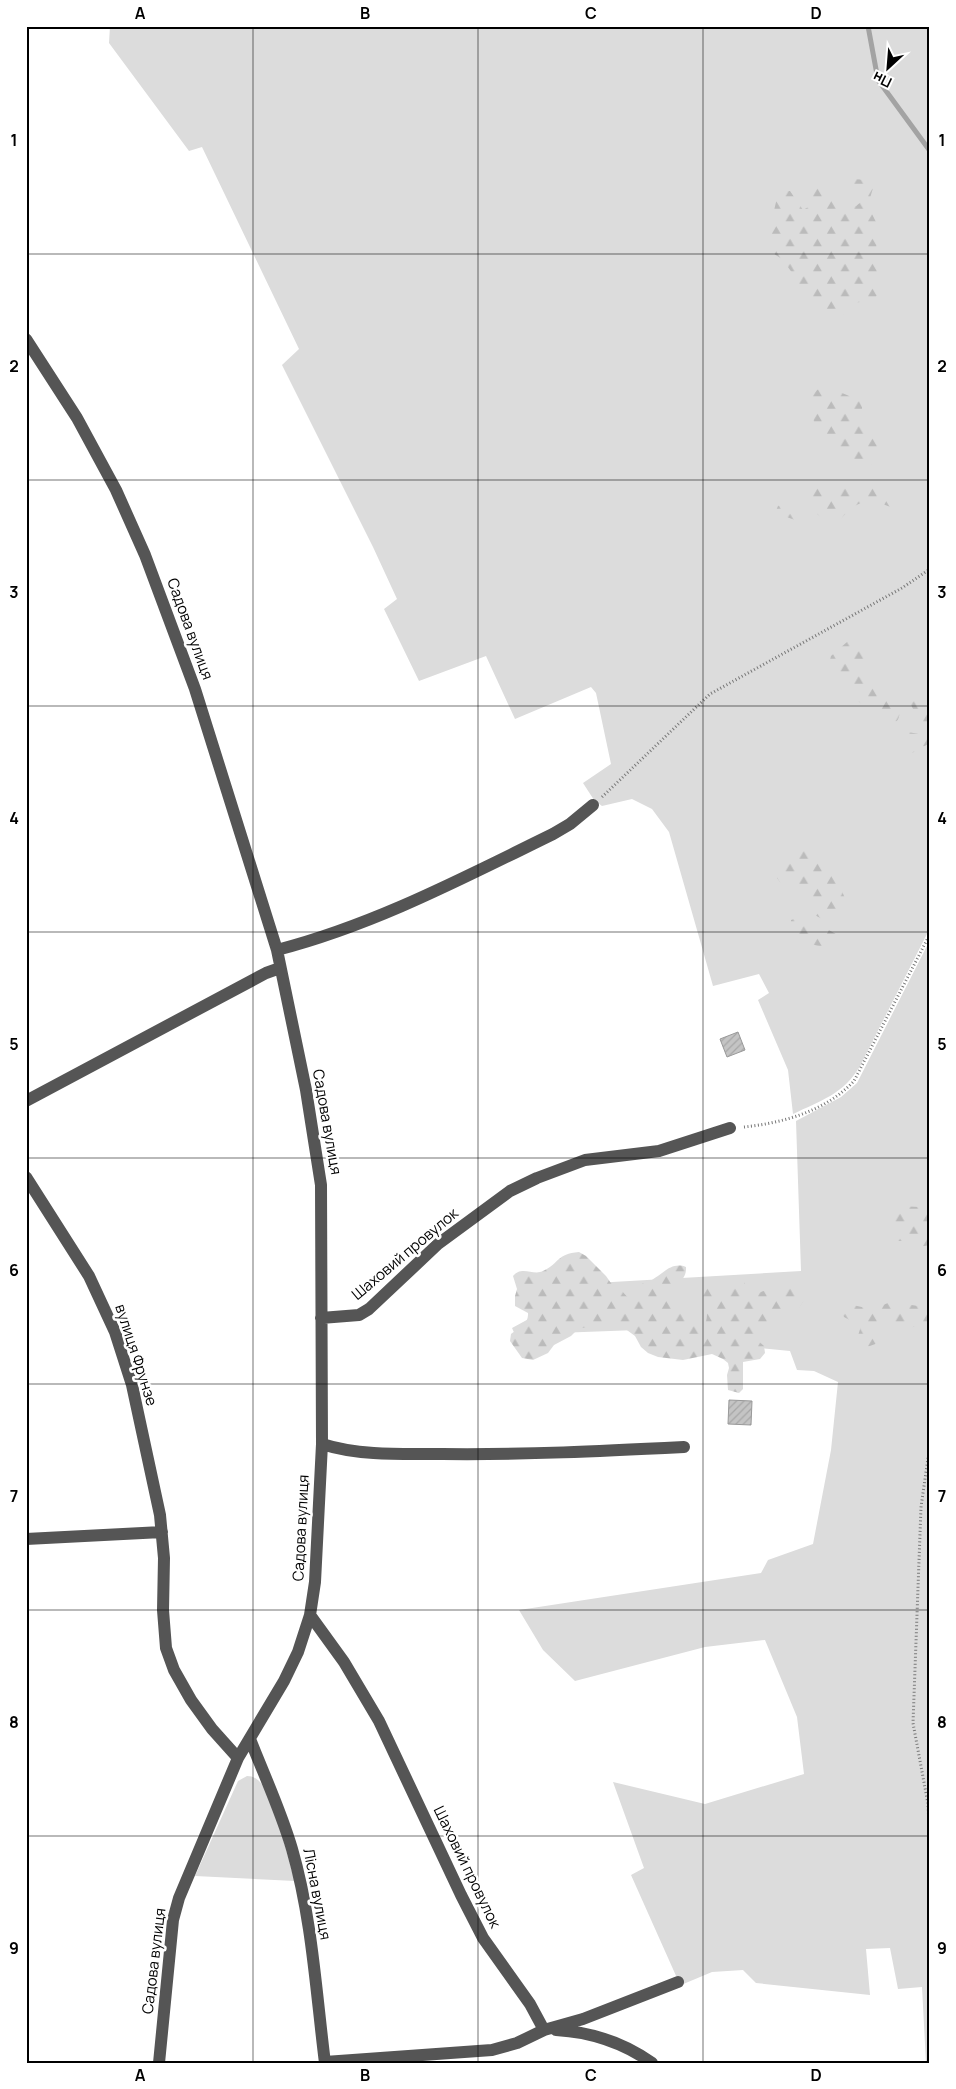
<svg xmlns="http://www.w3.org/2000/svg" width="956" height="2089" viewBox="0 0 956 2089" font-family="Manrope,sans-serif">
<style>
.grass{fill:#dcdcdc}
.forest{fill:url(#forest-firs)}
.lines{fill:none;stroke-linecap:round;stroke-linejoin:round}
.stream{stroke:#a3a3a3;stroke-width:5}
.building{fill:url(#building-hatch);stroke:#999}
.path{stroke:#777;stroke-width:3;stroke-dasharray:1 2.5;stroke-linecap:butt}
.minor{stroke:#555;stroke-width:12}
.grid{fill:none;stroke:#000;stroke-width:1;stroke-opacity:0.55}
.labels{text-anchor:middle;stroke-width:5;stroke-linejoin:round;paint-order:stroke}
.street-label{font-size:15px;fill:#000;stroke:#fff}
.neatline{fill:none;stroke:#000;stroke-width:2}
.grid-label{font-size:16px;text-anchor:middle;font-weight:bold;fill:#000}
</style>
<defs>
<pattern id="forest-firs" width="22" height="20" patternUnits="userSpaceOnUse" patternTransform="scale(1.25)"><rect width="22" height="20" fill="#dcdcdc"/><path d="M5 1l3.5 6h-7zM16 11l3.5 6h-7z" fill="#bbb"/></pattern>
<pattern id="building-hatch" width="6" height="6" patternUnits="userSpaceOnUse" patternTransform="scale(1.25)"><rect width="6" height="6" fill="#c4c4c4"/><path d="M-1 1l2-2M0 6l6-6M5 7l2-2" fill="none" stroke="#a7a7a7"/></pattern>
</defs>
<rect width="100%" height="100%" fill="#fff"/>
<path class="grass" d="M110,26H930V928L860,1066C844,1094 820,1101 793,1114L788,1070L758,1000L769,993L759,974L713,986L669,832L652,809L632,799L602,806L594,800L583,783L611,764L596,693L591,687L515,719L486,656L419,681L384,609L397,599L373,547L282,365L299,349L202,147L189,151L109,43Z
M930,940V2063H926L922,1987L898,1989L890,1948L866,1949L870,1995L756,1983L743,1970L712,1972L681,1985L677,1978L631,1875L644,1868L613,1782L705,1804L804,1774L797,1717L765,1640L705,1647L575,1681L543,1650L519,1610L761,1573L768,1560L813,1544L831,1450L838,1382L814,1371L797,1370L790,1351L642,1337L637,1330L557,1333L517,1339L512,1328L595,1283L801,1271L796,1121L841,1097L857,1083Z
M247,1776C251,1776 254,1777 258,1780C272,1791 289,1861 295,1881L195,1876L238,1781Z"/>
<path class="forest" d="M853,179L867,180L874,185L869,201L871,212L876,222L878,235L876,250L878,294L873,301L850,303C847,307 847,310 844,314C838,324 821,315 814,311L793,274L782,259L771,252L768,248L767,241L776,202L785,191H790L803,210L810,206L811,193C817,187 822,184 831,185L841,203L856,206L861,202C861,193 857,189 851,182Z
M825,386L859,400L862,407V420L879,443L875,461L865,470L858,469L824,440L814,422L809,400L817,390Z
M853,484C870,484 887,485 896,502L894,506C888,508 885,504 879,502C861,496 846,512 836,525C823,523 799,501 814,490C823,483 842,485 853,484Z
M783,504L797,509L803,514L798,521L775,513L778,506Z
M847,642H857L865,654L863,661L857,666V675C866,682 876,683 886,688C898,695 909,726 886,724C880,716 872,713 865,707C850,695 838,679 829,664L831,656Z
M915,699L930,705V743L912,753L899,735L902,731L919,734L923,732V728L911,705V701Z
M800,849L814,853L832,866L846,901L839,923L824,920L811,913C804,885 804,891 780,882L777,878C780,859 779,853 800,849Z
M797,918C811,921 824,927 836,934V940L832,945C809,948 806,942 791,925V920Z
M899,1206L919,1207L925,1210L930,1219V1245L919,1247L908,1241H897L891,1237L892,1214Z
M579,1252L586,1256L606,1276L613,1286L621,1290L631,1301H637C642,1296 638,1288 643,1283C659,1281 668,1260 686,1267C687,1282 673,1284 667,1296L669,1299L677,1302C685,1313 686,1330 704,1326C710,1314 705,1310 703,1299C703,1294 705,1288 707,1283L710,1280L716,1284L717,1294L721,1298L725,1297L729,1281L734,1278L744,1281L748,1293L753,1295C775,1289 778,1275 801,1293L804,1300L797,1311L779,1316L754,1330L755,1338L764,1346L765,1353L760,1359L743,1362V1389L739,1393L728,1390L727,1375L729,1368L728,1363L723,1359L712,1354L683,1360L658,1357L648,1353L641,1347L635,1336L620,1325L613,1323L598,1327L579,1328L571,1336L554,1345L548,1353L533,1360L522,1358L510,1341L511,1334C518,1328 529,1324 528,1313L515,1306V1296L517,1289L513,1276C522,1265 533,1276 543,1271C560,1263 556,1254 579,1252Z
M893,1302L924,1307L930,1314L928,1322L904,1330L883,1323L878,1325L877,1330L881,1337L878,1343L867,1347L859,1344L857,1339L861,1326L844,1317L841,1312C849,1298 862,1311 874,1308C881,1306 886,1303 893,1302Z"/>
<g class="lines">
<path class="stream" d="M868,26L878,80L930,151"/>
</g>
<path class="building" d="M738,1032L745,1050L727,1057L720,1039Z
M729,1400L752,1401L751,1425L728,1424Z"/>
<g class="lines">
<path class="path" d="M602,797L710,694L902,588L930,569
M744,1127C783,1123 826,1111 854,1081L930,934
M930,1444L921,1507L913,1723L928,1804L930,1845"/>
<path class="minor" d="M26,339L77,418L116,490L145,555L195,689L277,950L306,1090L321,1185L322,1444L315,1582L310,1615L298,1652L284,1681L238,1758L179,1898L173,1920L159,2063
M277,950C374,925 463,878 553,834L570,824L593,805
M26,1101L266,973L280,968
M26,1177L89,1276L115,1332L132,1385L160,1515L164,1558L163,1610L166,1648L174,1670L191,1700L212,1729L238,1758
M321,1318L359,1315L369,1309L438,1244L510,1191L537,1178L585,1160L659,1151L730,1128
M322,1444C359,1456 403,1454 442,1454C523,1455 604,1451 684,1447
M26,1539L162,1532
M310,1615L344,1662L379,1721L461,1895L483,1938L530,2004L544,2030
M250,1739C264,1775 281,1811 292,1849C312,1918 316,1992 325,2063
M556,2030C591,2032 624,2043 652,2063
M325,2062L492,2050L517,2043L544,2030L583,2019L678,1982"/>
</g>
<path class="grid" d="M253,26V2063M478,26V2063M703,26V2063M26,254H930M26,480H930M26,706H930M26,932H930M26,1158H930M26,1384H930M26,1610H930M26,1836H930"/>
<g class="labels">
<g class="street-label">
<text transform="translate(190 629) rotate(70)" y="5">Садова вулиця</text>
<text transform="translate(327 1122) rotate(80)" y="5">Садова вулиця</text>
<text transform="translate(405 1254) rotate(-40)" y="5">Шаховий провулок</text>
<text transform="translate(136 1355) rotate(72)" y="5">вулиця Фрунзе</text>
<text transform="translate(301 1528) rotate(-87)" y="5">Садова вулиця</text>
<text transform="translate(467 1867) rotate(64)" y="5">Шаховий провулок</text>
<text transform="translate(317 1894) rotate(79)" y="5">Лісна вулиця</text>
<text transform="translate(154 1961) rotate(-83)" y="5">Садова вулиця</text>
</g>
</g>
<rect width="956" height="2089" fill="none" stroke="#ffffff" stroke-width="55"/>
<g transform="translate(888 68) rotate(206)" stroke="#ffffff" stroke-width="4" paint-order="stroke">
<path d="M0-4L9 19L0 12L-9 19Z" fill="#000000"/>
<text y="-8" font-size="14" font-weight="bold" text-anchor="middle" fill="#000000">Пн</text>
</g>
<rect x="28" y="28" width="900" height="2034" class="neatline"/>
<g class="grid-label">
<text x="140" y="19">A</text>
<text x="365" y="19">B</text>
<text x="591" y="19">C</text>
<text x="816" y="19">D</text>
<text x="14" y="146">1</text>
<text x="942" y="146">1</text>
<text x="14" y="372">2</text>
<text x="942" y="372">2</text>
<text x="14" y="598">3</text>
<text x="942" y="598">3</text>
<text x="14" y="824">4</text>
<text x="942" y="824">4</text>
<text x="14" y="1050">5</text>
<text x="942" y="1050">5</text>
<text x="14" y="1276">6</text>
<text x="942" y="1276">6</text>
<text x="14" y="1502">7</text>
<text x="942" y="1502">7</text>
<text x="14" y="1728">8</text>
<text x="942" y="1728">8</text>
<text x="14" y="1954">9</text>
<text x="942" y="1954">9</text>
<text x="140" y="2081">A</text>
<text x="365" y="2081">B</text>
<text x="591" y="2081">C</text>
<text x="816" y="2081">D</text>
</g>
</svg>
